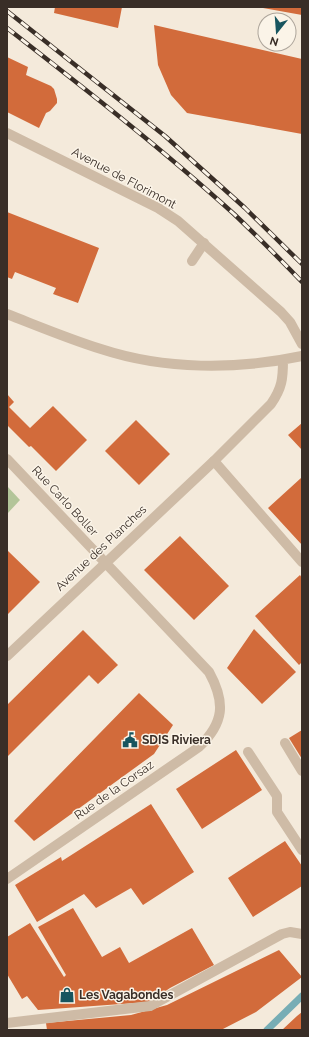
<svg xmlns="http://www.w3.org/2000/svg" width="309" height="1037" viewBox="0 0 309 1037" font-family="Raleway,sans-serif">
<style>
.green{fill:#b3c599}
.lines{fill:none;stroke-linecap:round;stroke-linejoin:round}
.stream{stroke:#77adb5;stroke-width:7}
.building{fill:#d26b3b}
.lane{stroke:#cebba6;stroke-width:10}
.street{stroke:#cebba6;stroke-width:10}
.rail-casing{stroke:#392e27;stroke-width:4.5}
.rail{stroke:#fbf4e8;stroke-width:3;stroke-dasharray:9;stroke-linecap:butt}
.labels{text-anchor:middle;stroke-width:3;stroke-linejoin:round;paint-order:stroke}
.street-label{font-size:12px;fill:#392e27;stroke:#fbf4e8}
.poi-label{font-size:12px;font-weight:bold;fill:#392e27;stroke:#fbf4e8;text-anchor:start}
</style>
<rect width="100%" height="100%" fill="#f4eadb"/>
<path class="green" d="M7,486L20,500L7,514Z"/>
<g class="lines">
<path class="stream" d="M267,1030L302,996"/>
</g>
<path class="building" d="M55,7H122L118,28L54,13Z
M263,7H302V15L263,8Z
M154,25L302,59V134L187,113L171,95L158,65Z
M7,57L28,67L26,75L51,86L54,89L57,99V103L50,111L46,113L39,128L7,112Z
M7,212L99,248L78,303L53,294L56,288L15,272L12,279L7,277Z
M7,394L14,402L9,407L30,428L53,406L87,440L56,471L31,446L29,447L7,425Z
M136,420L170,454L139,485L105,451Z
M302,423V450L288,435Z
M301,478L302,479V545L268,508Z
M180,536L229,586L194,620L144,570Z
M7,550L40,582L7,615Z
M300,575L302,578V662L299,665L255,616Z
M254,629L296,672L262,704L227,668Z
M83,630L118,665L98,684L89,675L7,757V705Z
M139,693L173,725L154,754L34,841L14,821Z
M302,730V759L289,738Z
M236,750L262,790L202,829L176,789Z
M151,804L194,872L143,905L131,888L96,908L84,894L37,922L15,885L61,857L62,861Z
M285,841L302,866V886L253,917L228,878Z
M73,908L102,957L120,947L129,963L192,928L214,965L170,988L149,1002L38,1010L27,996L22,999L7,974V937L30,923L64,977L66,975L38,927Z
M279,950L302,977L256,1012L221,1030H47L46,1023L131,1015L167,1005Z
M302,1012V1030H282L297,1016Z"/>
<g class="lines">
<path class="lane" d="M192,261L204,243
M214,461L302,562
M285,743L302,771
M248,752L277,796V812L302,850"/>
<path class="street" d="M7,133L158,208L178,221L281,312L290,322L302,344
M7,314C38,326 69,339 101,349C165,370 236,370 302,356
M7,459L209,672C226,703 224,723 199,747L7,879
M7,656L214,461L271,404C282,388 283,379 283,360
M7,1023L150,1006L282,934L290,932L302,934"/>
<g class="rail-casing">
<path id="rail" d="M7,11L165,136L245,208L302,264
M7,28C84,88 161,148 234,214C257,236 280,259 302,282"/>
</g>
<use href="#rail" class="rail"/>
</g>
<defs>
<g id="civic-bare" transform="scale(1.2)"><path d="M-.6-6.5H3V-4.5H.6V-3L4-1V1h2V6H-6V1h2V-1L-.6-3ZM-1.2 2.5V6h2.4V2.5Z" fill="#18555f" stroke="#fbf4e8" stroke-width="2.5" paint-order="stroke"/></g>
<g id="shop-bare" transform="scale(1.2)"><path d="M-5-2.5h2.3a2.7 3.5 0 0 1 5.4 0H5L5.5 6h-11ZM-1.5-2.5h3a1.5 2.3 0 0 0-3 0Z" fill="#18555f" stroke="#fbf4e8" stroke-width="2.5" paint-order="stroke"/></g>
</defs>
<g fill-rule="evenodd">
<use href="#civic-bare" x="130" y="740"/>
<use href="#shop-bare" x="67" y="995"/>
</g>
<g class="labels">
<g class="street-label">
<text transform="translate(124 178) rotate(28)" y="4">Avenue de Florimont</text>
<text transform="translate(65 501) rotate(47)" y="4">Rue Carlo Boller</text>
<text transform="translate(101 548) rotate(-43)" y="4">Avenue des Planches</text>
<text transform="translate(114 790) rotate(-35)" y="4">Rue de la Corsaz</text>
</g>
<g class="poi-label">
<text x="142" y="744">SDIS Riviera</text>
<text x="79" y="999">Les Vagabondes</text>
</g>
</g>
<rect width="309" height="1037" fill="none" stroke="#392e27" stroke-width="16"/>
<g transform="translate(277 32) rotate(197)"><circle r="19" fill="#fbf4e8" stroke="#ada59b"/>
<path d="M0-3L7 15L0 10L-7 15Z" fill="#18555f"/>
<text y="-6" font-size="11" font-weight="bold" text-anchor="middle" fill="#392e27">N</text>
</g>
</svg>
